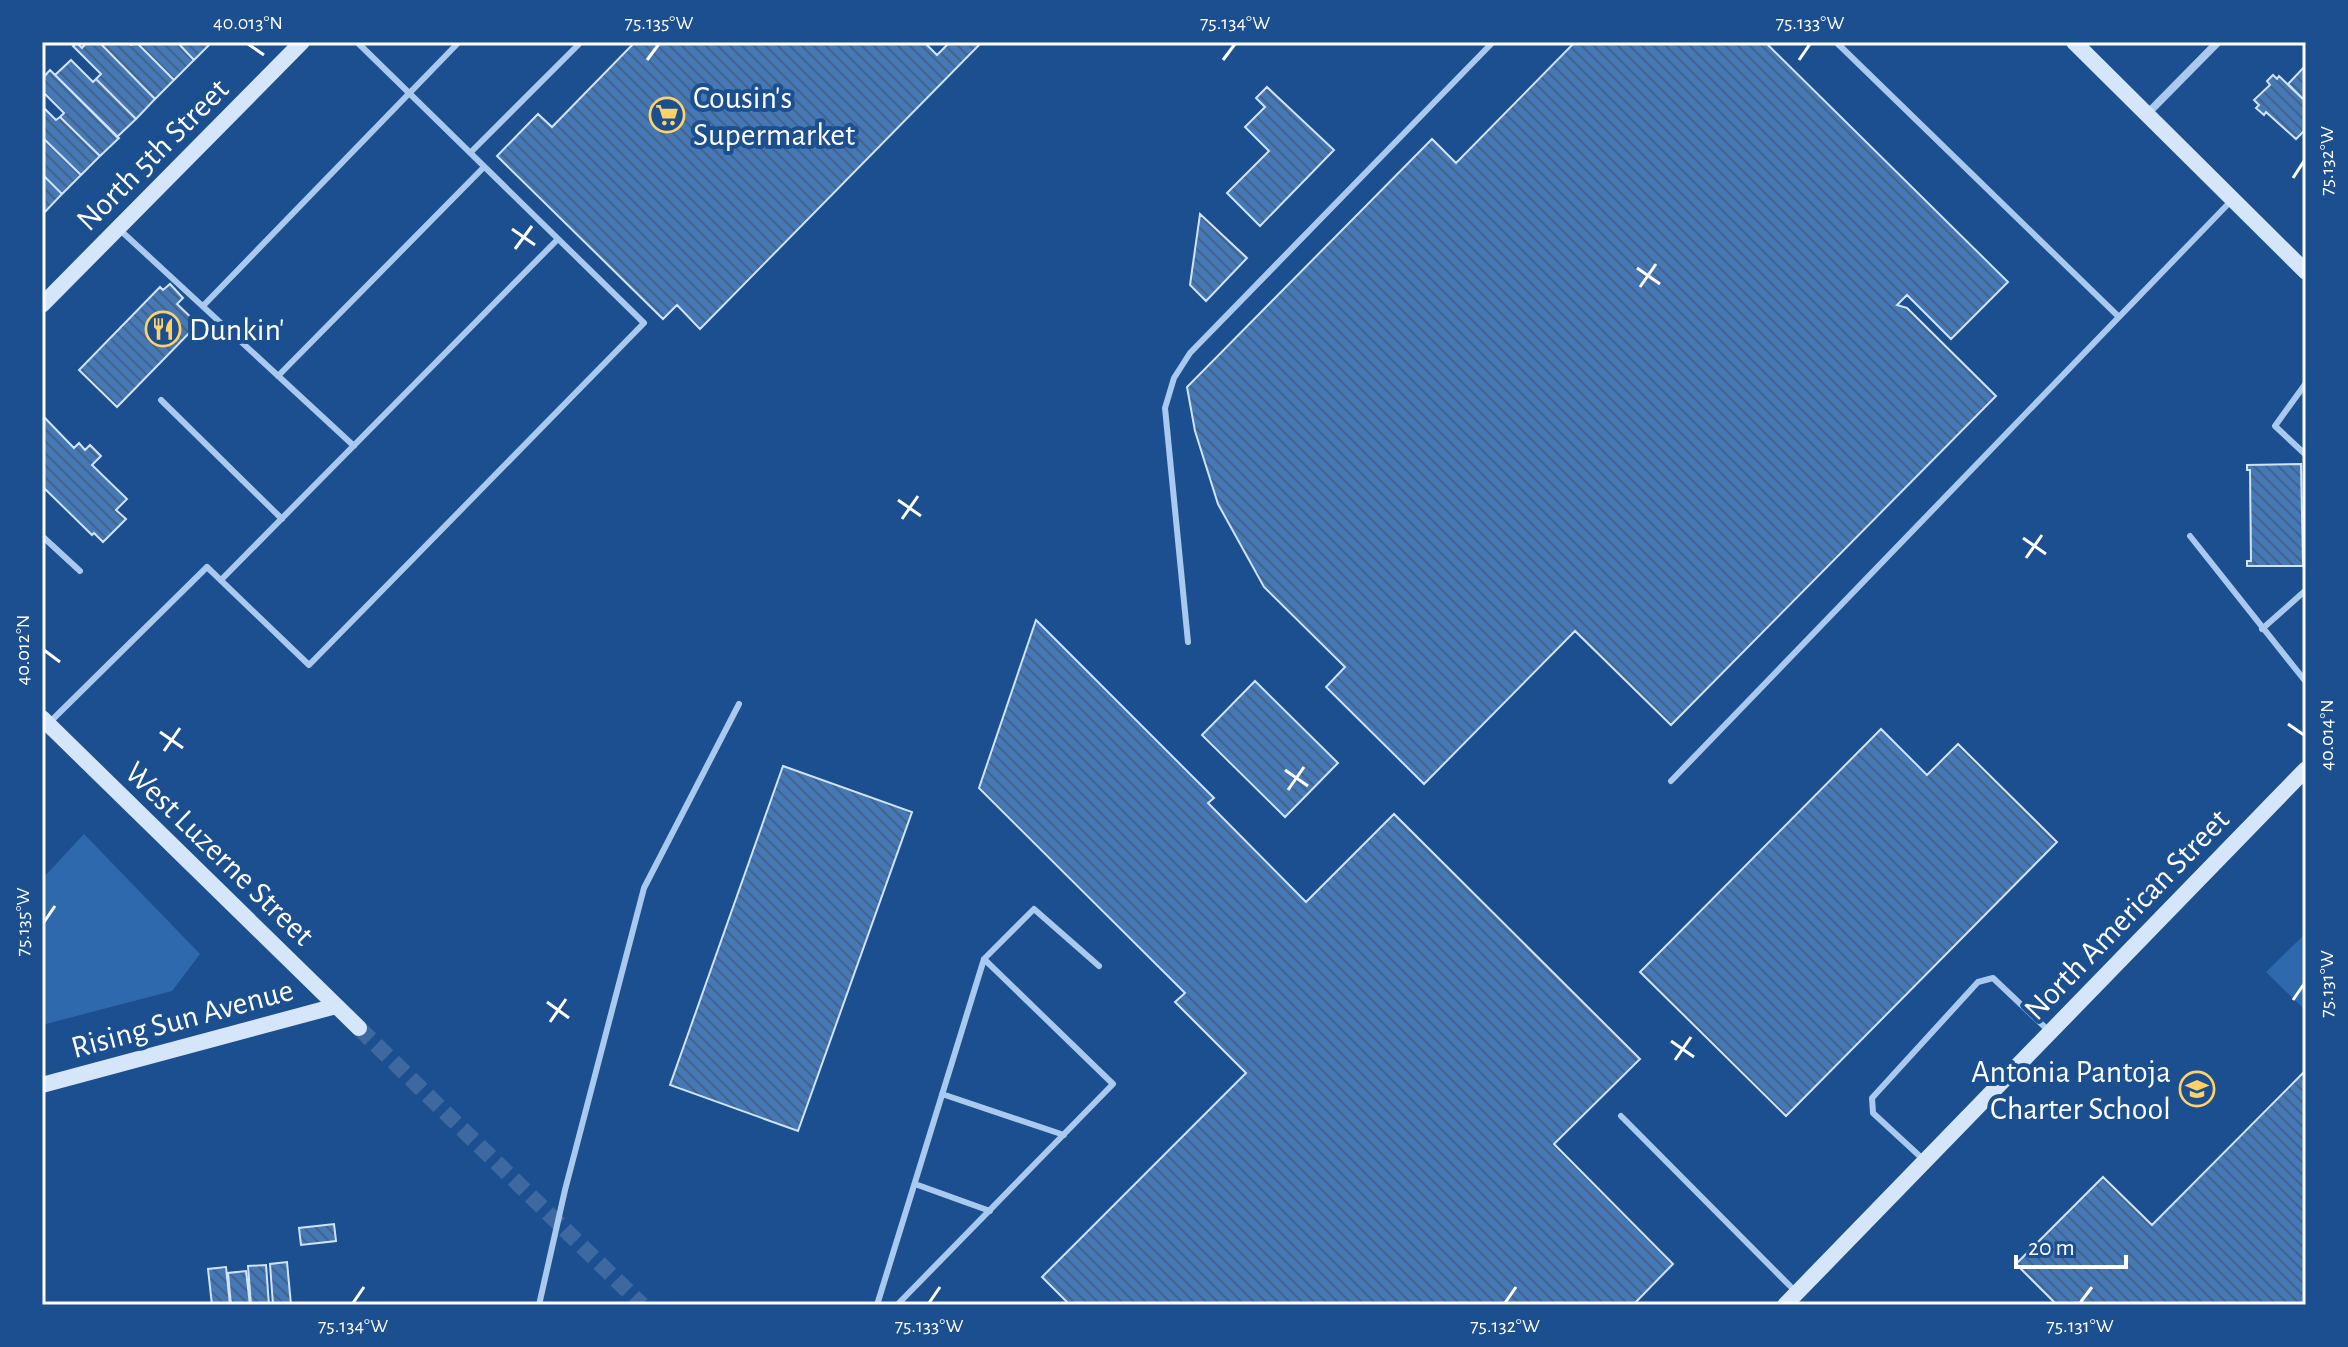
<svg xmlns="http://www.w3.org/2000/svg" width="2348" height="1347" viewBox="0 0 2348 1347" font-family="'Alegreya Sans',sans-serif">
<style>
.green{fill:#2e69ad}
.building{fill:url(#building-back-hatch);stroke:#cfe3fa;stroke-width:2}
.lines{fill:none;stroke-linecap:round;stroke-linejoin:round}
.secondary-tunnel{stroke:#3d69a0;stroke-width:16;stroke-dasharray:16 8;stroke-linecap:butt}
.lane{stroke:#a9c9ee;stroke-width:6}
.street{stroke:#a9c9ee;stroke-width:8}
.secondary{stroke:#d6e6fa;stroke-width:16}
.ticks{fill:none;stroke:#fff;stroke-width:3}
.labels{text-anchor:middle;stroke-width:8;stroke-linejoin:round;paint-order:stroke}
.poi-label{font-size:32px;fill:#fff;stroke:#1b4f8f;text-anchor:start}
.street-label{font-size:32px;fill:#fff;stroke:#1b4f8f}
.neatline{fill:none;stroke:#fff;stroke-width:3}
.ticks-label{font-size:20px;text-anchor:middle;fill:#fff}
</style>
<defs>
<pattern id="building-back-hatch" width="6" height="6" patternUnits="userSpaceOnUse" patternTransform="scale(2)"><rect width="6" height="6" fill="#4478b7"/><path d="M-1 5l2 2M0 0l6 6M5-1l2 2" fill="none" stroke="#486282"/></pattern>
</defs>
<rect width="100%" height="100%" fill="#1b4f8f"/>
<path class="green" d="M84,834L200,954L172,991L42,1025V879Z
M2306,933V1011L2266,972Z"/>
<path class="building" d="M87,42H99L155,99L136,119L96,79L101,74L73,46L77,43L82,48Z
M99,42H128L131,45L136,42L174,80L155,99Z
M136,42H177L194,60L174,80Z
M177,42H212L194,60Z
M635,42H924L937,55L950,42H982L700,329L677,305L663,319L497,156L538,114L552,127Z
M1575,42H1765L2008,282L1951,339L1907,295L1897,305L1907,308L1996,396L1671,725L1575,631L1424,784L1326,687L1345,667L1264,587L1218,504L1195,431L1187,387L1432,139L1456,163Z
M71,60L93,82L96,79L136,119L117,137L55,75Z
M2306,65V102L2288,84Z
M50,70L119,138L100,156L60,117L64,113L42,91V79Z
M2273,75L2277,79L2279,76L2306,102V129L2296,139L2266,112L2264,115L2256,108L2259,105L2254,100L2270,85L2267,81Z
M1267,87L1334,150L1260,226L1227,193L1269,151L1245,127L1265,107L1256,98Z
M42,106L56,120L60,117L100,156L81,175L42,137Z
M42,137L81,175L62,194L42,174Z
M42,174L62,194L42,215Z
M1200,214L1247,258L1206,301L1190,285Z
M170,284L183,298L177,304L198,324L117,407L79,370L160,287L163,290Z
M42,415L74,448L79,443L85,450L90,445L101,456L92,465L127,499L116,510L126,519L103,542L94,533L92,535L42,486Z
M2301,464L2303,566H2247V561H2251L2250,470H2247V465Z
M1036,620L1214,798L1208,803L1306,902L1394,814L1640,1059L1554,1144L1673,1264L1633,1305H1070L1042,1277L1246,1073L1175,1002L1185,993L979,788Z
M1255,681L1338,763L1285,817L1202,735Z
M1881,729L1927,775L1958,744L2057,842L1786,1116L1640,972Z
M783,766L912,812L798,1131L670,1085Z
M2306,1070V1305H2057L2016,1264L2103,1177L2152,1225Z
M334,1224L336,1241L301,1245L299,1228Z
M287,1262L291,1305H273L270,1264Z
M266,1265L269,1305H251L248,1266Z
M226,1267L230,1305H212L208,1269Z
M246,1271L250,1305H231L228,1273Z"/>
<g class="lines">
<path class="secondary-tunnel" d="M359,1028L642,1305"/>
<path class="lane" d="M1836,42L2119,317
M470,153L581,42
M119,229L354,446
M203,306L459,42
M278,376L484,167
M2306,383L2275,426L2306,455
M161,400L282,519
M42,536L80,571
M2190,536L2306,682
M221,580L558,239
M2262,629L2306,590
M1188,642L1165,408L1174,378L1190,353L1493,42
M49,723L207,567L309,665L644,323L357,42
M1671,781L2230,202
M984,959L1034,909L1099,966
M942,1094L1064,1135
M1621,1116L1797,1293
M1925,1161L1873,1113L1872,1098L1978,982L1993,978L2050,1032
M915,1184L990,1211
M539,1305L565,1190L644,888L739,704
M877,1305L984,959L1113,1084L897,1305"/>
<path class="street" d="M2147,114L2218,42"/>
<path class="secondary" d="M2074,42L2306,272
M42,305L302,42
M42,718L359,1028
M42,1085L336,1006
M1785,1305L2306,769"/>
</g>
<path class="ticks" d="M248,44L264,55M647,60L659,44M1223,60L1235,44M1799,60L1810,44M2293,178L2304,161M512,229L535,245M515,249L532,226M1637,268L1660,284M1640,287L1656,264M898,500L921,516M902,519L918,496M2023,538L2046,554M2026,558L2042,535M44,650L60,662M2288,724L2304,735M160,732L183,748M164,751L180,728M1285,770L1308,786M1288,790L1304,767M44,922L55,906M2293,1000L2304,984M547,1002L569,1018M550,1022L566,999M1671,1041L1694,1057M1675,1060L1691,1037M353,1303L364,1287M929,1303L940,1287M1505,1303L1516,1287M2080,1303L2092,1287"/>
<defs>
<g id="supermarket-ring" transform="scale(1.8)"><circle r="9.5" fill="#1b4f8f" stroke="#ffd166" stroke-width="1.5"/><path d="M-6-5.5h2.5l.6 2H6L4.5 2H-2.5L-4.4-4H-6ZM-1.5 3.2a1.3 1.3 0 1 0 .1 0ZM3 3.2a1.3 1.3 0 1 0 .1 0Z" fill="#ffd166"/></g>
<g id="restaurant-ring" transform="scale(1.8)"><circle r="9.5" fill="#1b4f8f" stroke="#ffd166" stroke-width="1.5"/><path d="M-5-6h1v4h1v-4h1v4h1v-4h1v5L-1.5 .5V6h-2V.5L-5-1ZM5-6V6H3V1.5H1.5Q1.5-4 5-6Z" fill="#ffd166"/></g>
<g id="school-ring" transform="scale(1.8)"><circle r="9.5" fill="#1b4f8f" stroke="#ffd166" stroke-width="1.5"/><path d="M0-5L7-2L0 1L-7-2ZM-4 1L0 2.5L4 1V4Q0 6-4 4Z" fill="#ffd166"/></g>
</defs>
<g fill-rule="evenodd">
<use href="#supermarket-ring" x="667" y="115"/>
<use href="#restaurant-ring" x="163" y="329"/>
<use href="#school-ring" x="2197" y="1089"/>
</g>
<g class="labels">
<g class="poi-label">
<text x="693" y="108">Cousin's<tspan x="693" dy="37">Supermarket</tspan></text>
<text x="189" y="340">Dunkin'</text>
<text x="2171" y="1082" text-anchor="end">Antonia Pantoja<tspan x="2171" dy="37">Charter School</tspan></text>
</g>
<g class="street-label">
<text transform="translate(152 154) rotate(-45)" y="11">North 5th Street</text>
<text transform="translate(220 853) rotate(44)" y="11">West Luzerne Street</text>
<text transform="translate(2126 914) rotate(-46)" y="11">North American Street</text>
<text transform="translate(182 1018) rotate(-15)" y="11">Rising Sun Avenue</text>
</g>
</g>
<rect width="2348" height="1347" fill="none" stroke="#1b4f8f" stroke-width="88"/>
<path d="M2016 1255v12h110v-12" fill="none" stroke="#ffffff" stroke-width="4"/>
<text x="2028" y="1255" font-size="24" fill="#ffffff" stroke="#1b4f8f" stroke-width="6" paint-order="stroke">20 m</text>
<rect x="44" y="44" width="2260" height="1259" class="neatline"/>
<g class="ticks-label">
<text x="248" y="29">40.013°N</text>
<text x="659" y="29">75.135°W</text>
<text x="1235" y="29">75.134°W</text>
<text x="1810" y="29">75.133°W</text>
<text transform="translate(2326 161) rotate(-90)" y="7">75.132°W</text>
<text transform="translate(22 650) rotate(-90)" y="7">40.012°N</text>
<text transform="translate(2326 735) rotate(-90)" y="7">40.014°N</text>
<text transform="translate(22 922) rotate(-90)" y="7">75.135°W</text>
<text transform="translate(2326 984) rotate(-90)" y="7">75.131°W</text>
<text x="353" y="1332">75.134°W</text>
<text x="929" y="1332">75.133°W</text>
<text x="1505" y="1332">75.132°W</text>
<text x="2080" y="1332">75.131°W</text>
</g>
</svg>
